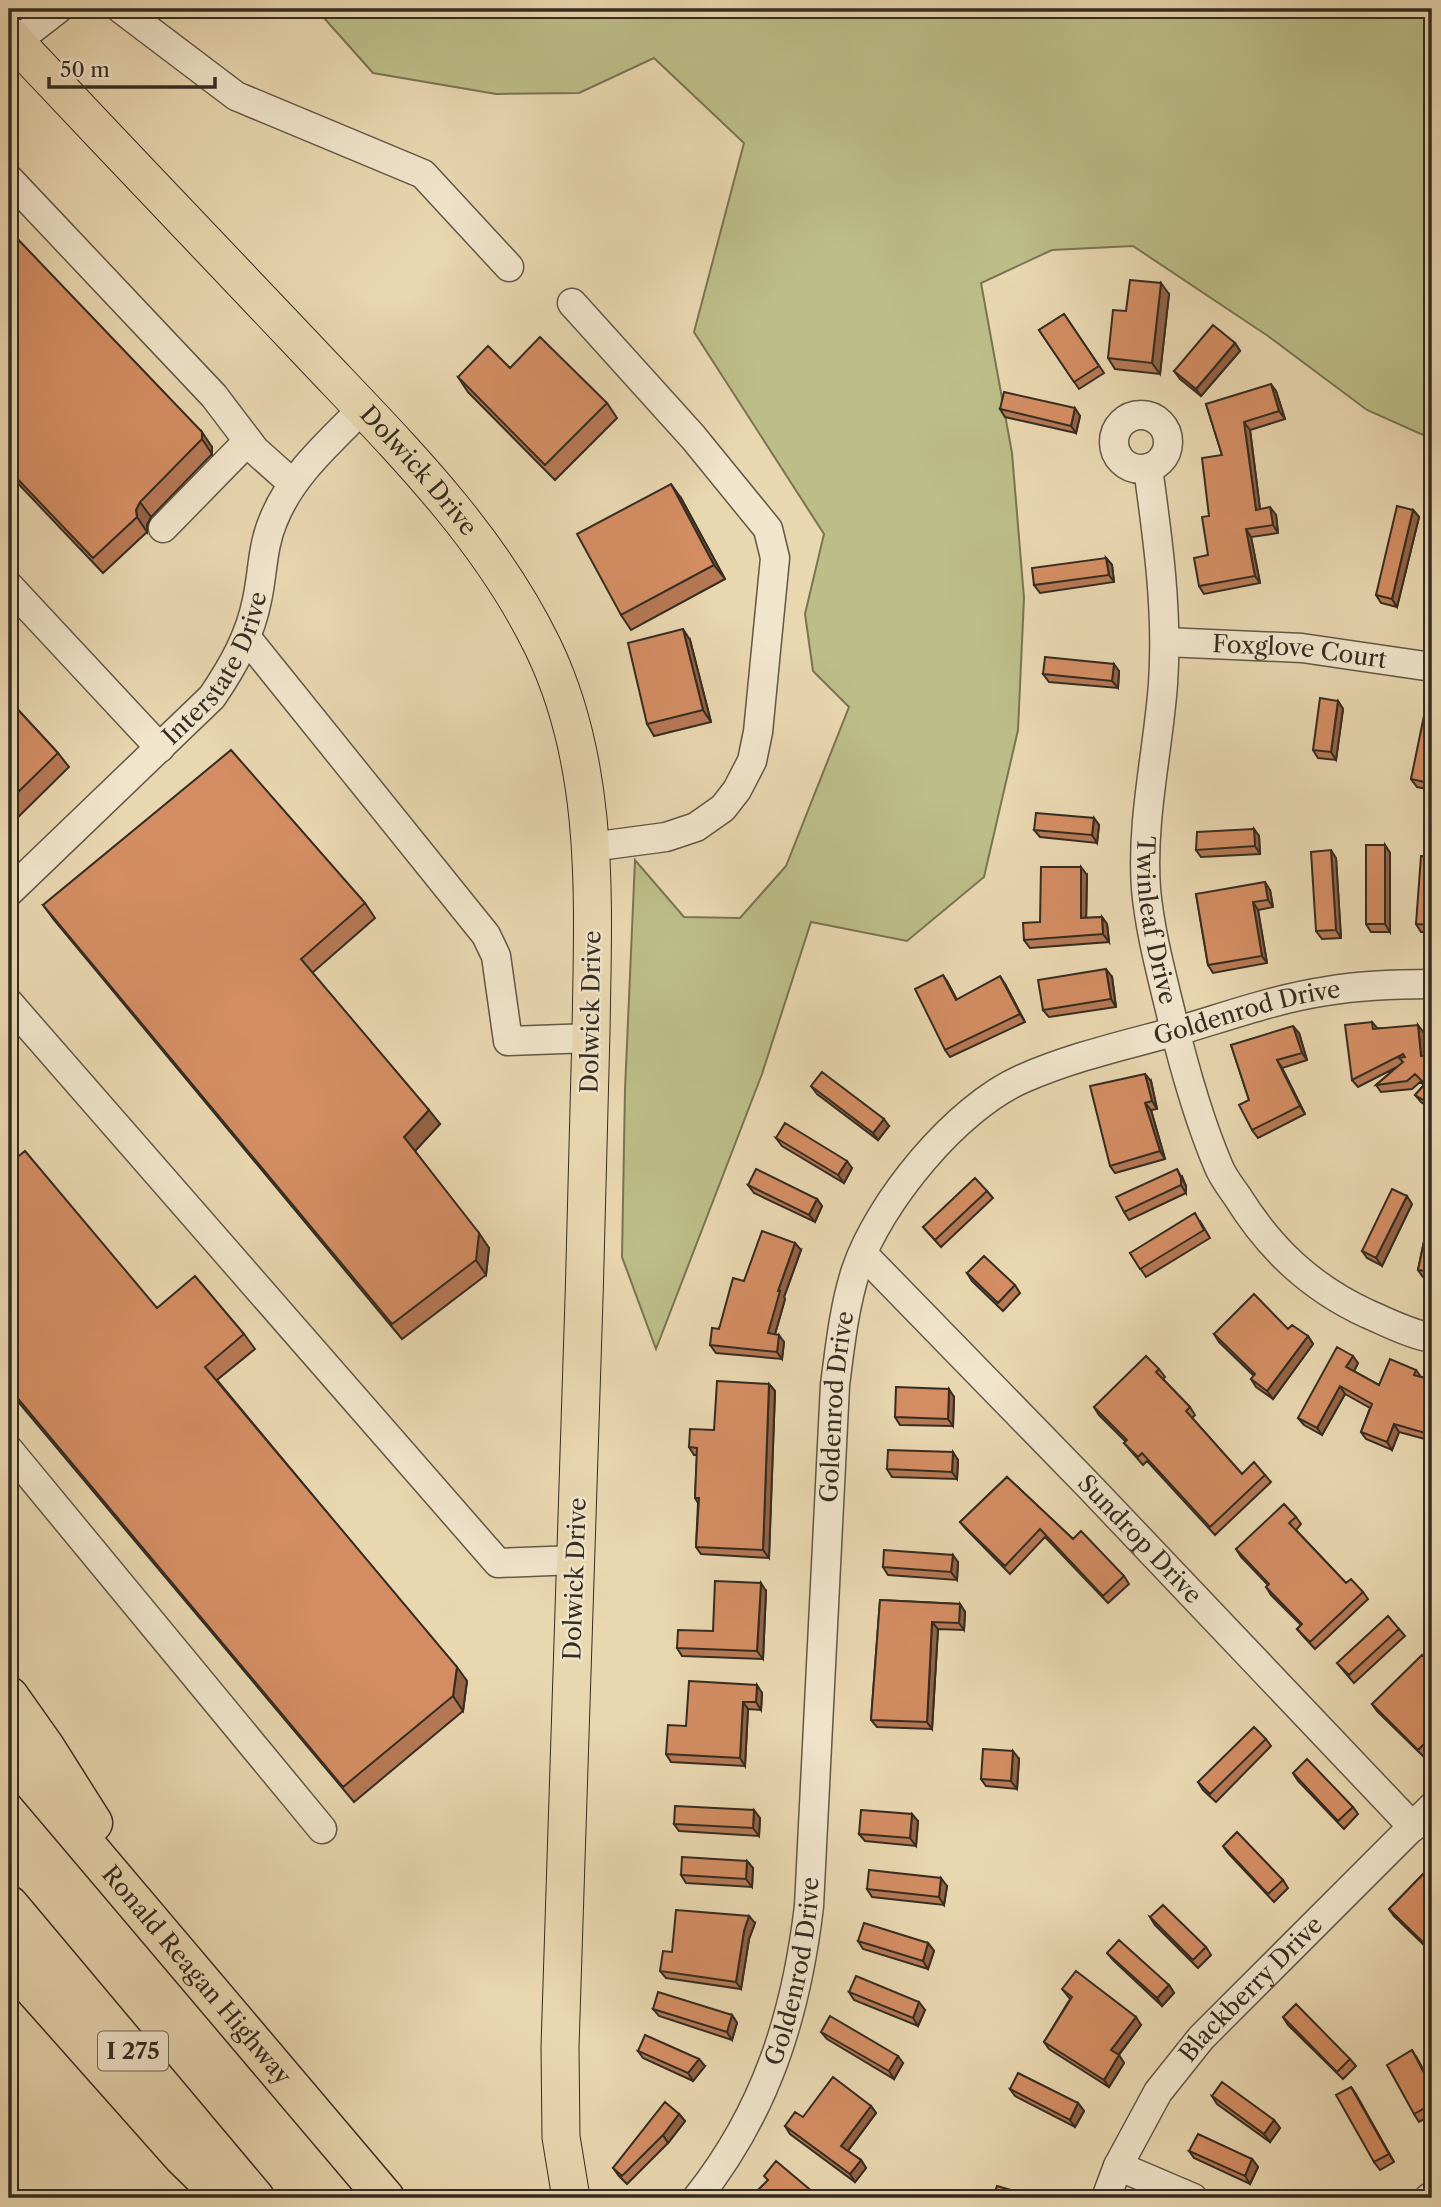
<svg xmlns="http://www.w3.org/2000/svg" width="1441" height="2207" viewBox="0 0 1441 2207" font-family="'Libre Caslon Text',serif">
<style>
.green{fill:#bcbd87;stroke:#787454;stroke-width:2}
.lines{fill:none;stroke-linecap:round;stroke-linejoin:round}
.minor-casing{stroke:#625746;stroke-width:31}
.major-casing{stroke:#352c22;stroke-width:39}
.highway-casing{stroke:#352c22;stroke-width:41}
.minor{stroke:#f1e5cc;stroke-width:28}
.major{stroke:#e9d7b0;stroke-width:37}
.highway{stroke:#e9d7b0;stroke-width:38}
.wall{fill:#b67955;stroke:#352c22;stroke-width:2}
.shaded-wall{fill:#946345;stroke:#352c22;stroke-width:2}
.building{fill:#d48d63;stroke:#352c22;stroke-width:2}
.labels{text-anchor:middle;stroke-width:5;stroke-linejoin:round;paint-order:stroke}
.shield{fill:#f1e5cc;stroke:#6d6455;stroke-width:2}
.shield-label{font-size:23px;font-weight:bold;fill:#352c22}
.street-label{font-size:24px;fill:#352c22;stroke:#f1e5cc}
</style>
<rect width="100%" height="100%" fill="#e9d7b0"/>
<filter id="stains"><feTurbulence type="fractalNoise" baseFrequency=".00286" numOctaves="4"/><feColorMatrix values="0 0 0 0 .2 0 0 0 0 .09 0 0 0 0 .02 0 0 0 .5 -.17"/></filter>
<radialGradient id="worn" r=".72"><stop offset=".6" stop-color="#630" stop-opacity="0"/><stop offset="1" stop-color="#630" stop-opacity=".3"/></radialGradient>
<path class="green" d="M316,9H1432V439L1367,410L1268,336L1133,246L1052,250L981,283L1012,453L1024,598L1018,730L984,877L907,941L811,922L762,1074L656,1349L622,1257L625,1090L635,860L684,917L740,918L786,866L849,707L813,671L805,614L824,534L694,332L744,143L654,58L579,93L496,94L373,73Z"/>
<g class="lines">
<g class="minor-casing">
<g id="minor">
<path d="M121,9L236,96L423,174L509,267"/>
<path d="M9,47L58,9"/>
<path d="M9,179L214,396L255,450L292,483"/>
<path d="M572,303L693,437L768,529L775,558L758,732L752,761L737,790L723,808L696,827L666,837L591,847"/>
<circle cx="1141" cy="442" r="27"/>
<path id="s1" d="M1148,468C1158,540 1168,612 1163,684C1158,752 1141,820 1146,889C1150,933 1162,976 1172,1018C1184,1067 1198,1118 1218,1165C1222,1176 1230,1186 1237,1196C1270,1249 1311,1288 1368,1314C1389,1323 1410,1334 1432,1338"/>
<path d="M163,528L248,441"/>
<path d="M9,586L160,748"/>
<path d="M246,637L486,935L496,956L508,1041L591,1038"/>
<path id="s2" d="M1165,642L1302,648L1432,667"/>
<path id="s3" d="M9,892L212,697C233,666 250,636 257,600C263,573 262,547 273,521C291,475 329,443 363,408"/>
<path d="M9,1003L498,1563L576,1560"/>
<path id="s4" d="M864,1255L1090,1487L1413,1827"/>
<path d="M9,1450L322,1829"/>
<path d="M1118,2166L1193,2198"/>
<path id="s5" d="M697,2198C766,2111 796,2016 809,1906L835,1385C840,1347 844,1307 856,1270C879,1202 956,1108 1022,1079C1074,1056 1130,1044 1184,1029C1231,1015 1279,998 1327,991C1362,985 1397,984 1432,984"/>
<path id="s6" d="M1106,2198L1118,2166L1158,2092L1201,2038L1432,1807"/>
<path d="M1429,2198L1432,2196"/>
</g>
</g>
<g class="major-casing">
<g id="major">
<path id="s7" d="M9,35C106,138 204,241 301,343C390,438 486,529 543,647C601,767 593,902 591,1031C589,1121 587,1210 584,1299C576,1549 568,1798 560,2047L561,2137L571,2198"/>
</g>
</g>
<g class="highway-casing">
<g id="highway">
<path d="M9,1696L45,1747L93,1823"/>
<path id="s8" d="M9,1754L385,2198"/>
<path d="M9,1905L255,2198"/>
<path d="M9,1961L182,2156L225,2198"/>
</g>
</g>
<use href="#minor" class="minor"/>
<use href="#major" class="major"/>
<use href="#highway" class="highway"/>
</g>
<path class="wall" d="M9,230L212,447V454L151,517L147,525V532L103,573L9,474Z
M1169,294L1160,374L1115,369L1108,358L1126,311Z
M1064,314L1104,373L1079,389L1039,330Z
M1235,343L1240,351L1201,396L1180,379L1174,371Z
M458,377L607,403L617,418L555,480L468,392Z
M1276,391L1285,419L1250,430L1260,509L1276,515L1278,533L1251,537L1260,583L1204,594L1199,586L1208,555L1209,516L1222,455L1206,404Z
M1000,409L1080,416L1076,433L1005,417Z
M681,498L725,579L631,630L621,615Z
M1413,510L1419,517L1397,607L1381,603L1376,595Z
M1106,558L1112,565L1114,582L1040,593L1034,585Z
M690,640L711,722L654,736L647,724Z
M1119,671L1118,688L1049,682L1043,674Z
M9,700L58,753L69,767L9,826Z
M1338,701L1343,709L1336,760L1318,758L1313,750Z
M1432,707V790L1417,787L1411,779Z
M1094,818L1099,825L1097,843L1040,837L1034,830Z
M1254,829L1259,836L1260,854L1201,857L1196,850Z
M1385,845L1390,853V932H1371L1366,924Z
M1432,857V932H1421L1416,924Z
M1336,858L1341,938L1322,939L1316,931Z
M1087,875L1086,918L1102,917L1107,924L1109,942L1030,948L1024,940L1040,922Z
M1270,890L1273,907L1258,910L1267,963L1213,973L1208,965L1196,894Z
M365,903L375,918L312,973L440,1124L415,1151L489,1248L486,1275L402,1339L54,920L43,905Z
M1112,977L1116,1007L1049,1017L1043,1010Z
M948,983L957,1000L1005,984L1025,1022L950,1057L945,1050Z
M1372,1022L1377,1028L1424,1033L1426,1056L1432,1055V1110L1421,1102L1415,1095L1424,1085L1420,1082L1412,1089L1381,1092L1376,1085L1397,1067L1358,1087L1352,1080Z
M1299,1033L1307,1060L1282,1068L1305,1114L1258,1138L1252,1130L1249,1100L1231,1045Z
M1151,1081L1157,1109L1151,1110L1165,1159L1115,1173L1110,1166Z
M811,1086L889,1126L878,1140L817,1094Z
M776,1138L852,1168L844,1183L782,1146Z
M9,1164L157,1308L244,1334L255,1349L217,1380L467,1681L463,1711L354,1802L9,1391Z
M1182,1176L1186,1186V1193L1129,1220L1124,1212Z
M748,1185L817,1199L822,1206L815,1222L754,1193Z
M987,1191L993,1198L941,1247L923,1227Z
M1432,1203V1279L1423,1277L1418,1270Z
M1412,1204L1382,1266L1367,1258L1362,1251Z
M1200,1221L1210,1238L1146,1277L1130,1253Z
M801,1250L784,1297L785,1299L775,1334L784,1342L782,1359L716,1353L710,1345L744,1281Z
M967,1273L1015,1285L1020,1293L1003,1311L972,1281Z
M1288,1329L1308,1336L1313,1344L1273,1399L1256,1387L1251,1379L1254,1376L1219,1342L1214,1334Z
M1358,1363L1354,1371L1379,1385L1416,1370L1421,1377L1432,1380V1441L1399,1432L1392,1450L1366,1439L1361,1432L1370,1408L1345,1394L1322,1435L1304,1425L1298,1418Z
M1159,1369L1165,1377L1163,1379L1190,1407L1195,1415L1192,1418L1242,1474L1265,1475L1271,1482L1215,1535L1147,1461L1143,1465L1130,1450L1124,1443L1126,1442L1099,1415L1094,1407Z
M769,1384L775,1391L769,1558L701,1554L696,1547L698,1503L695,1498L697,1455H694L689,1447L714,1430Z
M954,1397L953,1426L900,1425L895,1417Z
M958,1460L957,1479L892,1477L887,1469Z
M1007,1477L1073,1539L1124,1576L1129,1584L1108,1603L1045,1537L1010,1574L966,1529L960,1522Z
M1296,1517L1301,1524L1296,1530L1346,1583L1363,1592L1368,1599L1315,1649L1303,1636L1297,1629L1301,1625L1271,1595L1266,1587L1268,1585L1241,1557L1236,1549Z
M958,1562L957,1580L888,1575L883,1567Z
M766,1591L763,1659L682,1656L677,1648L713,1631Z
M880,1600L960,1604L965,1612L964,1630L938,1629L932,1729L877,1727L871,1720Z
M1399,1629L1405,1636L1354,1683L1337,1663Z
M1432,1665V1749L1424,1757L1377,1711L1372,1704Z
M762,1693L761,1710L748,1709L745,1766L671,1762L666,1754L686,1726Z
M1266,1739L1271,1746L1216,1802L1203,1790L1198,1782Z
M1019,1759L1017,1789L986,1786L981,1779Z
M1293,1773L1353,1807L1358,1814L1344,1829L1298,1781Z
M760,1818L759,1836L679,1831L674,1824Z
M918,1821L916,1846L865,1841L859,1834Z
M1223,1846L1283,1880L1288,1888L1274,1902L1228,1853Z
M747,1861L753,1868L752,1887L686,1883L681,1875Z
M1432,1865V1953L1394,1916L1389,1909Z
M947,1886L944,1905L872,1897L867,1889Z
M1150,1917L1206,1947L1211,1955L1198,1968L1155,1925Z
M755,1923L749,1939L741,1989L666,1978L660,1971L672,1952Z
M858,1941L928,1943L934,1951L928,1969L863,1949Z
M1107,1953L1169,1985L1174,1993L1162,2006L1113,1960Z
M1062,1989L1141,2025L1119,2055L1124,2063L1109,2087L1049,2049L1044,2042L1070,1999Z
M849,1992L925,2010L918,2026L854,2000Z
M653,2009L732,2015L737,2023L732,2040L659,2016Z
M1283,2017L1350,2059L1356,2066L1343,2079L1288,2025Z
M821,2032L903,2063L894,2079L827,2039Z
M638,2051L705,2066L693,2081L643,2058Z
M1417,2058L1432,2086V2115L1419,2122L1414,2114Z
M1351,2087L1394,2162L1380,2170L1374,2162Z
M1010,2089L1078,2103L1084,2111L1075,2127L1015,2096Z
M1212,2096L1274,2120L1280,2128L1270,2142L1217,2104Z
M871,2106L876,2113L848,2151L861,2160L866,2168L855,2182L790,2134L785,2126L803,2117Z
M679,2114L685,2121L668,2143L627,2184L619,2176L613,2168Z
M1189,2151L1252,2159L1258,2167L1250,2184L1194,2158Z"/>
<path class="shaded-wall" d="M1161,283L1169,294L1160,374L1152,363Z
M1235,343L1240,351L1201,396L1196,389Z
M1271,384L1276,391L1285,419L1279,411Z
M1075,408L1080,416L1076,433L1071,426Z
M1244,422L1250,430L1261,517L1256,510Z
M202,432L212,447V454L202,439Z
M671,484L681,498L725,579L714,565Z
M140,502L151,517L147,525V532L137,517L136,510Z
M1270,507L1276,515L1278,533L1273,525Z
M1413,510L1419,517L1397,607L1392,599Z
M1246,529L1251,537L1260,583L1255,576Z
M1106,558L1112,565L1114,582L1109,575Z
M683,629L690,640L711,722L703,710Z
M1114,664L1119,671L1118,688L1112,681Z
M1338,701L1343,709L1336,760L1331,752Z
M1432,767V788L1429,783Z
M1094,818L1099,825L1097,843L1092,835Z
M1254,829L1259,836L1260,854L1255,846Z
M1385,845L1390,853V932L1385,924Z
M1331,850L1336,858L1341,938L1336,930Z
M1081,867L1087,875L1086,926L1081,918Z
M1265,882L1270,890L1273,907L1268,900Z
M1253,902L1258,910L1267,963L1262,956Z
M1102,917L1107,924L1109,942L1103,934Z
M1106,969L1112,977L1116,1007L1111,999Z
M943,975L948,983L961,1008L956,1000Z
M1000,976L1005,984L1025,1022L1020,1014Z
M1418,1025L1424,1033L1426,1064L1421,1056Z
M1293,1026L1299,1033L1307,1060L1302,1053Z
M1277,1060L1282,1068L1305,1114L1300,1106Z
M1145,1074L1151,1081L1157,1109L1152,1101Z
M1145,1103L1151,1110L1165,1159L1160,1151Z
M429,1110L440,1124L415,1151L404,1137Z
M884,1119L889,1126L878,1140L873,1133Z
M847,1161L852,1168L844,1183L838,1175Z
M1177,1169L1186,1186V1193L1181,1185Z
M1407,1196L1412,1204L1382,1266L1376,1258Z
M817,1199L822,1206L815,1222L809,1215Z
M479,1233L489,1248L486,1275L476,1260Z
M795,1243L801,1250L784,1297L785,1299L773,1341L768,1333L778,1291Z
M779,1335L784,1342L782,1359L777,1352Z
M1308,1336L1313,1344L1273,1399L1267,1391Z
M1353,1356L1358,1363L1352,1375L1346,1367Z
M769,1384L775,1391L769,1558L763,1550Z
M1340,1386L1345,1394L1322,1435L1317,1428Z
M949,1389L954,1397L953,1426L948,1419Z
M1394,1424L1399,1432L1392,1450L1387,1442Z
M953,1452L958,1460L957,1479L952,1472Z
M953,1555L958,1562L957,1580L951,1572Z
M761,1583L766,1591L763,1659L757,1651Z
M960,1604L965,1612L964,1630L959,1623Z
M932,1622L938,1629L932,1729L927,1722Z
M457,1667L467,1681L463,1711L453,1696Z
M757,1685L762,1693L761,1710L756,1702Z
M743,1702L748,1709L745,1766L740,1758Z
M1013,1751L1019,1759L1017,1789L1011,1781Z
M754,1810L760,1818L759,1836L753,1828Z
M912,1814L918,1821L916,1846L910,1838Z
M747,1861L753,1868L752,1887L746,1879Z
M941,1878L947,1886L944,1905L939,1897Z
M749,1916L755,1923L749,1939L741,1989L736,1982L744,1931Z
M928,1943L934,1951L928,1969L923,1961Z
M1169,1985L1174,1993L1162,2006L1157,1998Z
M919,2002L925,2010L918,2026L913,2018Z
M732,2015L737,2023L732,2040L727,2032Z
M1136,2017L1141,2025L1116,2058L1111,2050Z
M1412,2050L1432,2086V2088Z
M1119,2055L1124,2063L1109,2087L1104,2080Z
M898,2056L903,2063L894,2079L889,2071Z
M699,2059L705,2066L693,2081L688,2073Z
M1351,2087L1356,2094L1394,2162L1389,2154Z
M1078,2103L1084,2111L1075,2127L1070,2120Z
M871,2106L876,2113L846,2153L841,2146Z
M679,2114L685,2121L668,2143L663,2135Z
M1274,2120L1280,2128L1270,2142L1264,2134Z
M1252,2159L1258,2167L1250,2184L1245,2176Z
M861,2160L866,2168L855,2182L850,2174Z"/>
<path class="building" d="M9,230L202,432V439L140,502L136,510L137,517L93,558L9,470Z
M1130,280L1161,283L1152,363L1108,358L1113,310L1126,311Z
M1064,314L1099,366L1074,382L1039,330Z
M1213,325L1235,343L1196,389L1174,371Z
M540,337L607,403L545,465L458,377L488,346L510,368Z
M1271,384L1279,411L1244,422L1256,510L1270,507L1273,525L1246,529L1255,576L1199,586L1194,558L1208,555L1202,517L1209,516L1202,458L1222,455L1206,404Z
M1004,392L1075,408L1071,426L1000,409Z
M671,484L714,565L621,615L577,534Z
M1397,506L1413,510L1392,599L1376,595Z
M1106,558L1109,575L1034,585L1032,568Z
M683,629L703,710L647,724L628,643Z
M1045,657L1114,664L1112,681L1043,674Z
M1320,698L1338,701L1331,752L1313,750Z
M9,700L58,753L9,801Z
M1426,706L1432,707V767L1429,783L1411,779Z
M231,750L365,903L301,959L429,1110L404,1137L479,1233L476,1260L392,1324L43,905Z
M1036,813L1094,818L1092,835L1034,830Z
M1254,829L1255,846L1196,850L1197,832Z
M1366,845H1385V924H1366Z
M1331,850L1336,930L1316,931L1311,852Z
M1421,856L1432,857V925L1416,924Z
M1041,867H1081V918L1102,917L1103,934L1024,940L1023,923L1040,922Z
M1265,882L1268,900L1253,902L1262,956L1208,965L1196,894Z
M1106,969L1111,999L1043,1010L1038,980Z
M943,975L956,1000L1000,976L1020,1014L945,1050L915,989Z
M1372,1022L1373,1029L1418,1025L1421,1056L1432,1055V1104H1430L1415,1095L1425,1084L1415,1074L1407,1081L1376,1085L1403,1062L1399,1058L1405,1057L1403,1054L1352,1080L1345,1025Z
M1293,1026L1302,1053L1277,1060L1300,1106L1252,1130L1239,1105L1249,1100L1231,1045Z
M822,1072L884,1119L873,1133L811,1086Z
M1145,1074L1152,1101L1145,1103L1160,1151L1110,1166L1090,1086Z
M785,1123L847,1161L838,1175L776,1138Z
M25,1151L157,1308L195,1276L244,1334L205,1367L457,1667L453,1696L343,1787L9,1388V1164Z
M756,1169L817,1199L809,1215L748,1185Z
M1177,1169L1181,1178V1185L1124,1212L1116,1197Z
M975,1178L987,1191L935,1240L923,1227Z
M1392,1189L1407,1196L1376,1258L1362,1251Z
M1432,1203V1272L1418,1270Z
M1195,1213L1204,1230L1140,1269L1130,1253Z
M762,1231L795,1243L778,1291H780L768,1333L779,1335L777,1352L710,1345L712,1328L719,1329L733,1278L744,1281Z
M984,1256L1015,1285L998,1303L967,1273Z
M1254,1294L1288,1329L1292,1325L1308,1336L1267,1391L1251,1379L1255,1374L1214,1334Z
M1337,1347L1353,1356L1346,1367L1379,1385L1390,1359L1416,1370L1414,1375L1432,1380V1435L1394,1424L1387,1442L1361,1432L1372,1404L1340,1386L1317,1428L1298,1418Z
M1146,1356L1159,1369L1156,1372L1190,1407L1186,1411L1242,1474L1254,1462L1265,1475L1210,1527L1142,1453L1138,1457L1124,1443L1127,1440L1094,1407Z
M717,1381L769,1384L763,1550L696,1547L699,1498H695L697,1448L689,1447L690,1429L714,1430Z
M896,1387L949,1389L948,1419L895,1417Z
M888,1450L953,1452L952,1472L887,1469Z
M1007,1477L1073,1539L1081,1531L1124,1576L1103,1596L1040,1529L1005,1566L960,1522Z
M1284,1504L1296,1517L1289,1523L1346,1583L1351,1579L1363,1592L1310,1642L1297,1629L1302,1624L1266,1587L1269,1584L1236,1549Z
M884,1550L953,1555L951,1572L883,1567Z
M715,1581L761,1583L757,1651L677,1648L678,1630L713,1631Z
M880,1600L960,1604L959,1623L932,1622L927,1722L871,1720Z
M1388,1616L1399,1629L1349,1675L1337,1663Z
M1422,1655L1432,1665V1736L1418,1750L1372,1704Z
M689,1681L757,1685L756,1702H743L740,1758L666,1754L668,1725L686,1726Z
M1254,1727L1266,1739L1210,1794L1198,1782Z
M983,1749L1013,1751L1011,1781L981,1779Z
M1307,1759L1353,1807L1338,1821L1293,1773Z
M675,1806L754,1810L753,1828L674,1824Z
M861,1810L912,1814L910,1838L859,1834Z
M1237,1832L1283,1880L1268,1894L1223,1846Z
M682,1857L747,1861L746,1879L681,1875Z
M1432,1865V1951L1389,1909Z
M869,1870L941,1878L939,1897L867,1889Z
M1163,1905L1206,1947L1193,1960L1150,1917Z
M676,1910L749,1916L744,1931L736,1982L660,1971L663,1951L672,1952Z
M864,1923L928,1943L923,1961L858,1941Z
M1119,1940L1169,1985L1157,1998L1107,1953Z
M1076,1971L1136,2017L1111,2050L1119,2055L1104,2080L1044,2042L1072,1997L1062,1989Z
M856,1976L919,2002L913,2018L849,1992Z
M658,1992L732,2015L727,2032L653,2009Z
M1296,2004L1350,2059L1337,2072L1283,2017Z
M830,2016L898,2056L889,2071L821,2032Z
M645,2035L699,2059L688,2073L638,2051Z
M1412,2050L1432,2088V2104L1414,2114L1387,2065Z
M1018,2073L1078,2103L1070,2120L1010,2089Z
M833,2077L871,2106L841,2146L861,2160L850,2174L785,2126L795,2112L803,2117Z
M1222,2082L1274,2120L1264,2134L1212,2096Z
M1351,2087L1389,2154L1374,2162L1336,2095Z
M665,2102L679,2114L663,2135L622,2176L613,2168Z
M1198,2134L1252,2159L1245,2176L1189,2151Z
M776,2161L820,2198H750L768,2180L764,2176Z
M997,2186L1038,2198H993Z"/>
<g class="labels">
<rect class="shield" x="98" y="2031.5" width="70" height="39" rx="5"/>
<g class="shield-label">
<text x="133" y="2059">I 275</text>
</g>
<g class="street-label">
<text dy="8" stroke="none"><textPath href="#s7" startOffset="598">Dolwick Drive</textPath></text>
<text dy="8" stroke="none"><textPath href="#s2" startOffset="135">Foxglove Court</textPath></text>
<text dy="8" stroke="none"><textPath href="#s3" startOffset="308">Interstate Drive</textPath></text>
<text dy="8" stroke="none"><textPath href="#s1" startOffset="455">Twinleaf Drive</textPath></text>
<text transform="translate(591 1012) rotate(-89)" y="8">Dolwick Drive</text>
<text dy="8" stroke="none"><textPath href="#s5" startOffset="1449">Goldenrod Drive</textPath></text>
<text dy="8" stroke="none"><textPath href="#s5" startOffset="817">Goldenrod Drive</textPath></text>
<text dy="8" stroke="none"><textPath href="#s4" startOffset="396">Sundrop Drive</textPath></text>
<text transform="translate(575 1579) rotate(-88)" y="8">Dolwick Drive</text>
<text dy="8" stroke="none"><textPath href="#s5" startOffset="250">Goldenrod Drive</textPath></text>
<text dy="8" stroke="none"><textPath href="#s8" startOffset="290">Ronald Reagan Highway</textPath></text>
<text dy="8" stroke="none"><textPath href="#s6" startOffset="257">Blackberry Drive</textPath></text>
</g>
</g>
<rect width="1441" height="2207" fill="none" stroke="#e9d7b0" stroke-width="35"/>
<rect x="10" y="10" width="1420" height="2186" fill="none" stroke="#352c22" stroke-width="3.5"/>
<rect x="18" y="18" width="1406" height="2172" fill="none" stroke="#352c22" stroke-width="2"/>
<path d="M49 77v10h166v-10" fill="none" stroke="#352c22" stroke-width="3.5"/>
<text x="60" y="77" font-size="21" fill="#352c22" stroke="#f1e5cc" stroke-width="5" paint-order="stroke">50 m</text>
<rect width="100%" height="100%" filter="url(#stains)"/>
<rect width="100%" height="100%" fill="url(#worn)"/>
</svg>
